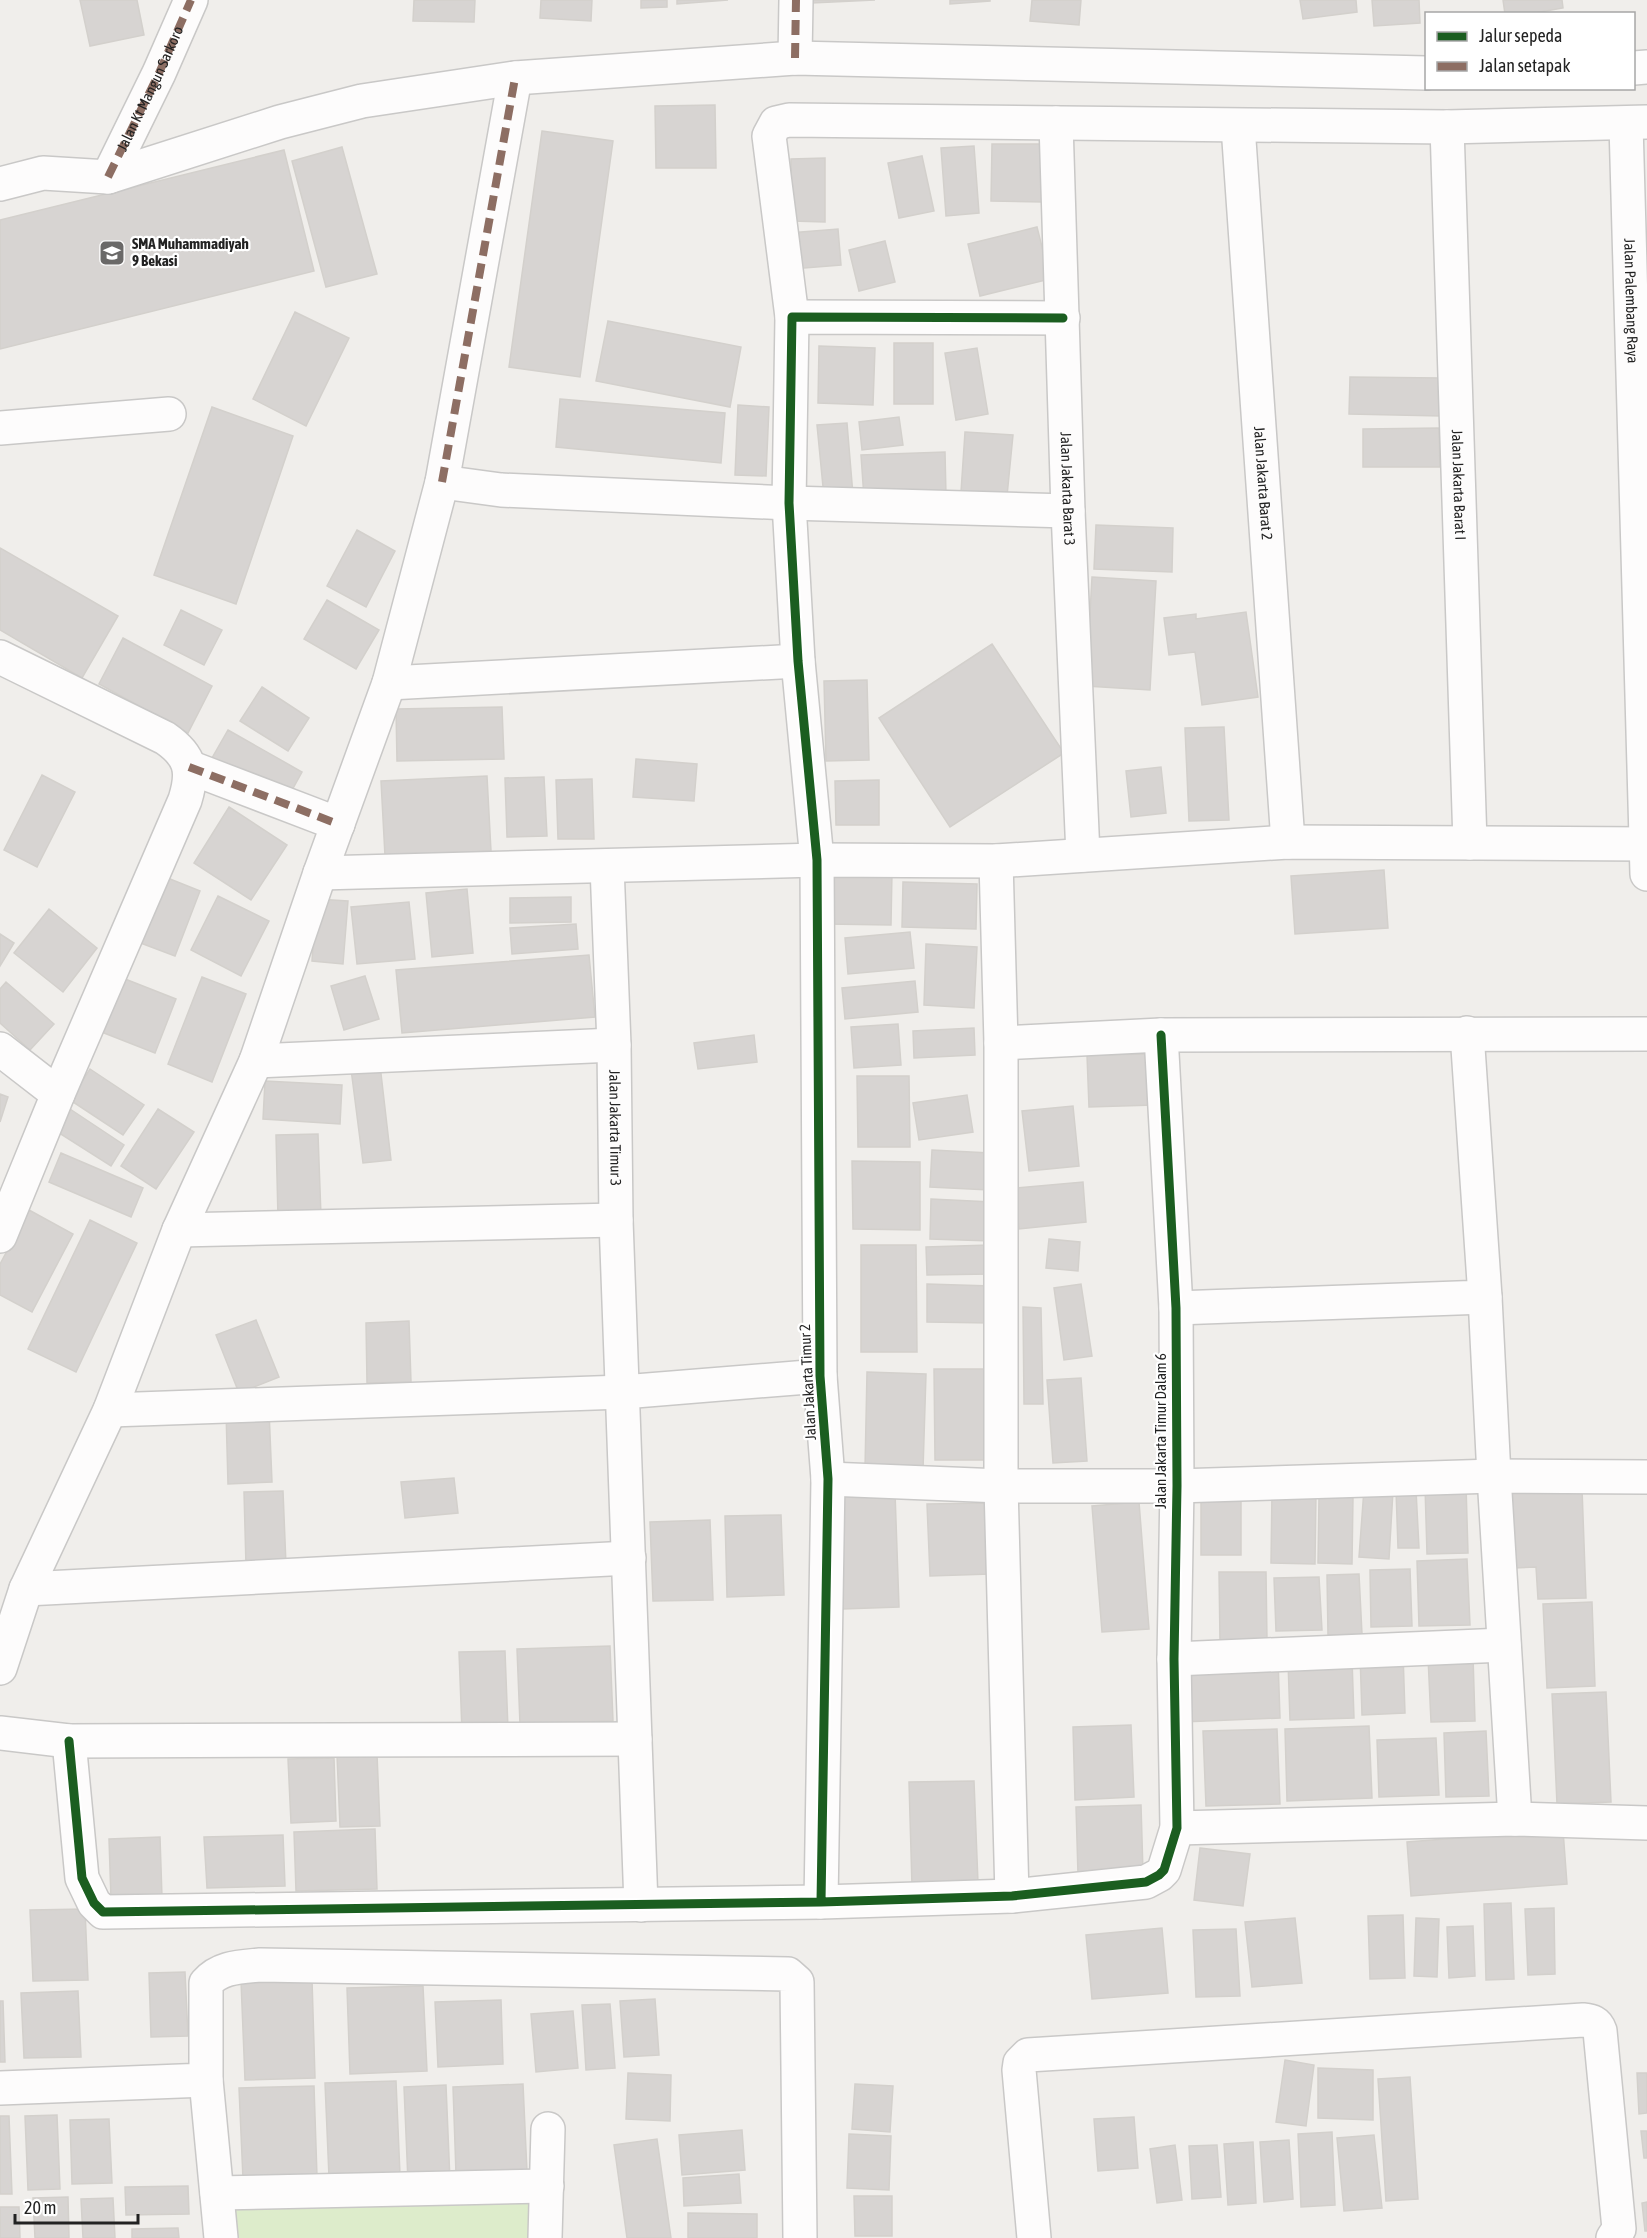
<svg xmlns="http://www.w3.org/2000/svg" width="1647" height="2238" viewBox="0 0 1647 2238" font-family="'Asap Condensed',sans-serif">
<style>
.grass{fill:#ddeccb}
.building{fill:#d7d4d2;stroke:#d3d0cc;stroke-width:1.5}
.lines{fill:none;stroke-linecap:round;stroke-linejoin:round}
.minor-casing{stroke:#c9c8c7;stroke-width:36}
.minor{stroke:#fdfcfc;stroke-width:33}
.quiet{stroke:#8d6e63;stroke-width:8;stroke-dasharray:15 8;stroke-linecap:butt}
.cycleway-casing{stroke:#fff;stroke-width:13}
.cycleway{stroke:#1b5e20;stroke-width:9}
.labels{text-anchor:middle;stroke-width:4.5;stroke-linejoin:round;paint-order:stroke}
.street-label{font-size:15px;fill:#222;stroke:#fff}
.poi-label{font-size:15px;font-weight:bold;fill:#222;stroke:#fff;text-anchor:start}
</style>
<rect width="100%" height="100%" fill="#f0eeeb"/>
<path class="grass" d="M547,2186L545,2238H221L217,2193Z"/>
<path class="building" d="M80,0H137L144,35L90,46Z
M414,0H475L474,22L413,21Z
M541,0H592L591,21L540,18Z
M641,0H667V7L641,8Z
M677,0H728L677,4Z
M812,0H875L812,3Z
M950,0H990V1L950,4Z
M1032,0H1081L1079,25L1030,21Z
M1300,0H1356L1357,12L1303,19Z
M1372,0H1419L1420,23L1374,26Z
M1503,0H1562L1563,8L1529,14H1505Z
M715,105L716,168H656L655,106Z
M542,131L613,141L580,377L509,367Z
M992,144H1044L1043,202L991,201Z
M974,146L979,213L946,216L941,148Z
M342,147L377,274L326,287L292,161Z
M284,150L314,271L0,349V220Z
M922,156L934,211L899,218L888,163Z
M825,158V222L792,221L791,159Z
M1037,227L1050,279L980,296L968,244Z
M838,229L841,265L792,269L789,233Z
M885,241L895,282L859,291L849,250Z
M295,312L349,338L306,426L253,399Z
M608,321L741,347L730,407L596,381Z
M894,343H933V404H894Z
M819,346L875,348L873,405L818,403Z
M977,348L988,414L956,420L945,353Z
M1350,377L1441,378V416L1349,414Z
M560,399L725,413L721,463L556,447Z
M738,405L769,407L766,476L735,475Z
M212,407L293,436L236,604L154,575Z
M899,417L903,445L862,450L859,422Z
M847,423L853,495L824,497L817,425Z
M1439,428L1440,467H1363V429Z
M965,432L1013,435L1007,496L961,492Z
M945,452L946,495L864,498L861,455Z
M1096,525L1173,528L1172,572L1094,569Z
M357,530L395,551L366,607L327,586Z
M0,548L118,616L82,678L0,630Z
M1092,577L1156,581L1150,690L1086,686Z
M327,600L379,630L356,669L304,639Z
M181,610L222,630L204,665L164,645Z
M1246,612L1258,697L1202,705L1195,652L1169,655L1164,618L1196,614V619Z
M123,638L212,686L188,733L99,684Z
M992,644L1064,753L950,827L879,718Z
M867,680L869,760L826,761L824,681Z
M262,687L309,718L288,751L240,721Z
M502,707L504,759L397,761L396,709Z
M1224,727L1229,820L1189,821L1185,728Z
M228,730L302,772L286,801L212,758Z
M636,759L697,764L694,801L633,797Z
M1161,767L1166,813L1131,817L1126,771Z
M42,775L75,792L37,867L4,850Z
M487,776L491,851L385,856L381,781Z
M544,777L547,836L507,837L505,778Z
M592,779L594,839H558L556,780Z
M879,780V825H836L835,781Z
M229,807L287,845L251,900L194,863Z
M1384,870L1388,928L1295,934L1291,876Z
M826,872H892L891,925L826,924Z
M155,873L200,891L175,956L130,939Z
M903,882L977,884L976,929L902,927Z
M467,889L473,953L432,957L426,893Z
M218,896L269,921L241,976L191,950Z
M571,897V922L510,923V898Z
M316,899L348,901L343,964L312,961Z
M409,902L415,959L357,964L351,907Z
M49,909L97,948L63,992L14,953Z
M576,924L578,949L512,954L510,928Z
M910,932L914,968L848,974L845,938Z
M0,934L14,943L0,966Z
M926,944L977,947L974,1008L924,1005Z
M589,955L595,1017L402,1033L396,970Z
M365,976L379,1019L344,1030L331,986Z
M120,977L176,999L155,1053L99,1031Z
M202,977L246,994L212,1082L168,1064Z
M915,981L918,1012L845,1019L842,988Z
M6,982L54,1024L30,1050L0,1023V989Z
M898,1024L901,1065L854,1068L851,1027Z
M974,1028L975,1055L914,1058L913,1031Z
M754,1035L757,1062L698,1069L694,1043Z
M1152,1054L1154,1105L1089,1107L1087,1055Z
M380,1065L391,1160L363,1163L351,1069Z
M90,1069L144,1105L123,1135L70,1100Z
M857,1076H909L910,1147H858Z
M265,1081L342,1085L340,1124L263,1119Z
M0,1094L8,1097L0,1122Z
M967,1095L973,1132L919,1140L913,1103Z
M1073,1106L1079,1166L1029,1171L1022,1111Z
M70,1109L124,1145L111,1166L56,1131Z
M158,1109L194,1132L156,1189L121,1166Z
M318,1134L321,1216L278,1218L276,1135Z
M932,1150L990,1153L989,1190L930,1187Z
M61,1153L143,1188L131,1217L49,1182Z
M852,1161L920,1162V1230L853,1229Z
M1083,1182L1086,1222L1019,1229L1015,1188Z
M931,1199L992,1202L991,1241L930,1239Z
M29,1210L73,1234L32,1312L0,1295V1264Z
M90,1220L137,1243L76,1372L28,1349Z
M1049,1239L1080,1242L1078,1271L1046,1268Z
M861,1245H916L917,1352H861Z
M989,1245L990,1274L927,1275L926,1247Z
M927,1284L991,1286L990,1323L927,1322Z
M1081,1284L1092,1356L1064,1360L1054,1288Z
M1023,1307L1041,1308L1043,1404H1024Z
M256,1320L279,1377L239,1393L216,1335Z
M409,1321L411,1382L367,1383L366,1323Z
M934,1369H988V1460H935Z
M867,1372L926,1374L923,1470L865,1468Z
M1081,1378L1087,1461L1053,1463L1047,1380Z
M269,1410L272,1482L228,1484L226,1411Z
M454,1478L458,1513L405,1518L401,1482Z
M1466,1485L1468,1553L1427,1554L1425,1486Z
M1582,1488L1586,1598L1538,1599L1536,1567L1514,1568L1511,1490Z
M1364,1489L1393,1491L1389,1559L1359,1557Z
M1396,1490H1416L1419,1548H1398Z
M283,1491L286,1565L246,1566L244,1492Z
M1272,1491L1316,1492L1315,1564L1271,1563Z
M895,1492L899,1607L843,1609L839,1494Z
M1201,1497L1241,1498V1555H1201Z
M1319,1497H1353L1352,1564L1318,1563Z
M1139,1502L1149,1629L1102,1632L1092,1506Z
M987,1503L990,1574L930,1576L927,1504Z
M781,1515L784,1595L727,1597L725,1516Z
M710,1520L713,1600L653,1601L650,1522Z
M1467,1559L1470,1625L1419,1626L1417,1561Z
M1410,1569L1412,1626L1371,1627L1370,1570Z
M1219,1572H1266L1267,1640L1220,1641Z
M1359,1574L1362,1634L1328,1635L1327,1575Z
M1319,1577L1322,1630L1276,1631L1274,1578Z
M1592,1602L1595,1686L1547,1688L1543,1604Z
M610,1646L613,1721L520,1724L517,1649Z
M505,1651L508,1729L462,1731L459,1652Z
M1403,1653L1405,1713L1362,1715L1360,1654Z
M1473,1656L1475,1721L1431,1722L1428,1657Z
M1278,1659L1280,1718L1183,1722L1181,1662Z
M1352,1659L1354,1718L1290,1720L1288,1661Z
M1606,1692L1611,1802L1557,1804L1552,1694Z
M1131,1725L1134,1797L1075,1800L1073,1727Z
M1369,1726L1372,1798L1287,1801L1285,1729Z
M1277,1729L1280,1804L1206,1806L1203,1731Z
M1486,1731L1489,1796L1446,1797L1444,1733Z
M1436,1738L1439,1795L1379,1797L1377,1740Z
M377,1754L380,1826L340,1827L337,1755Z
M334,1758L336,1821L291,1823L288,1759Z
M974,1781L978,1883L912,1886L909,1782Z
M1141,1805L1143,1872L1078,1874L1076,1807Z
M375,1829L377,1889L296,1891L294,1832Z
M1563,1830L1567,1884L1411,1896L1407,1842Z
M283,1835L285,1886L207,1888L204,1837Z
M160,1837L162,1897L111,1899L109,1839Z
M1200,1848L1250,1854L1243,1906L1194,1900Z
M1511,1903L1514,1979L1486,1980L1484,1904Z
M1554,1908L1555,1974L1528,1975L1525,1909Z
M85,1909L88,1980L33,1981L30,1910Z
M1403,1915L1405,1978L1370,1979L1368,1916Z
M1295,1918L1302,1983L1252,1987L1245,1922Z
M1416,1918L1439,1919L1437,1977L1414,1976Z
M1473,1926L1475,1976L1449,1978L1447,1927Z
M1162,1928L1168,1993L1092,1999L1086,1935Z
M1236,1929L1240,1996L1196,1997L1193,1930Z
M185,1972L188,2036L151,2037L149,1973Z
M312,1979L315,2078L245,2080L241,1981Z
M423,1986L427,2071L350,2074L347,1988Z
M78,1991L81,2057L24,2058L21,1993Z
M655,1999L659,2055L624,2057L620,2001Z
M501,2000L503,2064L438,2067L435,2002Z
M0,2001H3L5,2062H0Z
M610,2004L615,2068L586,2070L582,2005Z
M573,2011L578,2068L536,2072L531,2014Z
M1285,2060L1314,2065L1306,2126L1276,2122Z
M1318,2068L1373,2070V2120L1318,2118Z
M628,2073L671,2075L670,2121L626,2119Z
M1637,2073H1647V2113L1639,2114Z
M1410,2077L1418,2199L1386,2201L1378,2079Z
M396,2081L400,2175L329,2177L325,2083Z
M523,2084L527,2172L456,2174L453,2087Z
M855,2084L893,2086L890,2132L852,2129Z
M446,2085L450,2181L408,2182L404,2087Z
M314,2086L317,2176L243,2179L239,2088Z
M57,2115L60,2189L28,2190L25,2116Z
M0,2116H9L12,2194H0Z
M1134,2117L1138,2168L1098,2171L1094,2119Z
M109,2119L112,2183L72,2184L70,2120Z
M742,2130L745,2170L682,2175L679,2135Z
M1641,2131H1647V2158H1644Z
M1332,2132L1335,2205L1301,2207L1298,2134Z
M849,2134L891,2136L889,2190L847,2188Z
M1374,2135L1382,2208L1344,2211L1337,2138Z
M657,2139L671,2238H627L614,2145Z
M1289,2140L1293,2199L1264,2202L1260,2142Z
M1253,2142L1256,2203L1228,2205L1224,2144Z
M1175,2145L1182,2200L1157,2203L1150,2149Z
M1217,2145L1221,2197L1192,2199L1189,2146Z
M739,2174L741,2203L684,2206L683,2178Z
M188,2186L189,2214L126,2215L125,2187Z
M854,2196H892V2236H855Z
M68,2197L69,2238H35L33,2198Z
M113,2198L115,2238H83L81,2199Z
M1647,2202V2231H1645L1642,2203Z
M0,2207H19L20,2238H0Z
M688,2213L757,2214V2238H688Z
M178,2228L179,2238H132V2229Z"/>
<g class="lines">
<g class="minor-casing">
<g id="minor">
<path d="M795,58L796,0"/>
<path d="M1634,68L1647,67"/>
<path id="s1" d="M1056,123L1068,511L1083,855"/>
<path id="s2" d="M1626,124L1647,874"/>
<path id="s3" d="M1238,126L1288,842"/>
<path id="s4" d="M1447,127L1470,843"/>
<path d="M108,177L159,73L191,0"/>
<path d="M0,184L43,173L108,177L280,122L362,101L515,78L795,58L1426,73"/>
<path d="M792,317L769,136L776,123L789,120L1447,127L1647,122"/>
<path d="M0,428L169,414"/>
<path d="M442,482L501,490L789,503L1068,511"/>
<path d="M0,657L165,738C191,756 194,771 185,800L58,1094L0,1236"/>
<path d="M389,683L798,661"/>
<path d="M189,767L338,824"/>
<path d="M996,861L1001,1043V1486L1012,1896"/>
<path id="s5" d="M607,866L614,1045L616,1220L641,1905"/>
<path d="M320,873L817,860L996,861L1288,842L1647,844"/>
<path d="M1001,1043L1161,1035L1647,1034"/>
<path d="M0,1049L58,1094"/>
<path d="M256,1061L614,1045"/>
<path d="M179,1230L616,1220"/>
<path d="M1485,1297L1494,1476L1515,1819"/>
<path d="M1176,1308L1485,1297L1467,1033"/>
<path d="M110,1410L623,1392L820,1376"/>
<path d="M828,1479L1001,1486H1177L1494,1476L1647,1477"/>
<path d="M26,1589L629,1558"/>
<path d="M1174,1659L1504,1645"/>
<path d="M0,1668L26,1589L110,1410L179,1230L256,1061L320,873L389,683L442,482L515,78"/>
<path d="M0,1733L69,1741L635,1739"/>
<path d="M69,1741L82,1878L94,1903L103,1912L821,1902L1012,1896L1146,1882L1159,1875L1164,1870L1177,1828L1174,1659L1177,1486L1176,1308L1161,1035"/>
<path d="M1177,1828L1515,1819L1647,1823"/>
<path d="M821,1902L828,1479L820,1376L817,860L798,661L789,503L792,317L1063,318"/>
<path d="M206,2080L221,2238"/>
<path d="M0,2088L206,2080V1983C220,1967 239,1967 260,1965L788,1974L797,1982L800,2238"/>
<path d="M217,2193L547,2186"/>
<path d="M545,2238L548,2129"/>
<path d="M1034,2238L1019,2070L1020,2063L1028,2055L1583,2020C1592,2021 1597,2022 1600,2031L1619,2229L1613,2238"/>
</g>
</g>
<use href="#minor" class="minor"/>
<g class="quiet">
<path d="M795,58L796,0"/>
<path id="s6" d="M108,177L159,73L191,0"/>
<path d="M442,482L515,78"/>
<path d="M189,767L338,824"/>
</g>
<g class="cycleway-casing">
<path id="cycleway" d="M69,1741L82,1878L94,1903L103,1912L821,1902L1012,1896L1146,1882L1159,1875L1164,1870L1177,1828L1174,1659L1177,1486L1176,1308L1161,1035
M821,1902L828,1479L820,1376L817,860L798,661L789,503L792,317L1063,318"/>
</g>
<use href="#cycleway" class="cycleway"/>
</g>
<defs>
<g id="school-square" transform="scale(1.35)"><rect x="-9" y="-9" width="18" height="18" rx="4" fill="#6a6968" stroke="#fff"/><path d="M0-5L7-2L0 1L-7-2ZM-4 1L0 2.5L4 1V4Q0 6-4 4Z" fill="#fff"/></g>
</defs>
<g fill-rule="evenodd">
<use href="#school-square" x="112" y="253"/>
</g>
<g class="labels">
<g class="street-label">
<text dy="5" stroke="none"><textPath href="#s6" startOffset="98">Jalan Kt Mangun Sarkoro</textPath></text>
<text dy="5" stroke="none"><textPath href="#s2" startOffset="177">Jalan Palembang Raya</textPath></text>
<text dy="5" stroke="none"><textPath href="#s3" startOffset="358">Jalan Jakarta Barat 2</textPath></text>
<text dy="5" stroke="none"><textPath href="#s4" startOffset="358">Jalan Jakarta Barat I</textPath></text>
<text dy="5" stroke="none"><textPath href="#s1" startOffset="366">Jalan Jakarta Barat 3</textPath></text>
<text dy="5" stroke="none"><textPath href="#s5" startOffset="262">Jalan Jakarta Timur 3</textPath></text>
<text transform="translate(808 1382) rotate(-93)" y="5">Jalan Jakarta Timur 2</text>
<text transform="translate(1161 1431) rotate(-90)" y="5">Jalan Jakarta Timur Dalam 6</text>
</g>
<g class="poi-label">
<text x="132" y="249">SMA Muhammadiyah<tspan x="132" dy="17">9 Bekasi</tspan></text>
</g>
</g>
<rect x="1425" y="12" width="210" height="78" fill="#ffffff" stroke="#a7a7a7" stroke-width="1.5"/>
<rect x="1437" y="32" width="30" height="9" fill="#1b5e20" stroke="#a7a7a7" stroke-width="1.5"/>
<text x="1479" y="42" font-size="18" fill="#222222">Jalur sepeda</text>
<rect x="1437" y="62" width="30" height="9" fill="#8d6e63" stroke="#a7a7a7" stroke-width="1.5"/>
<text x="1479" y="72" font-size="18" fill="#222222">Jalan setapak</text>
<path d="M15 2214v9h123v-9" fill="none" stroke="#222222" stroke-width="3"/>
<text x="24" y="2214" font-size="18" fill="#222222" stroke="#ffffff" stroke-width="4.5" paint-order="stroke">20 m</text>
</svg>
